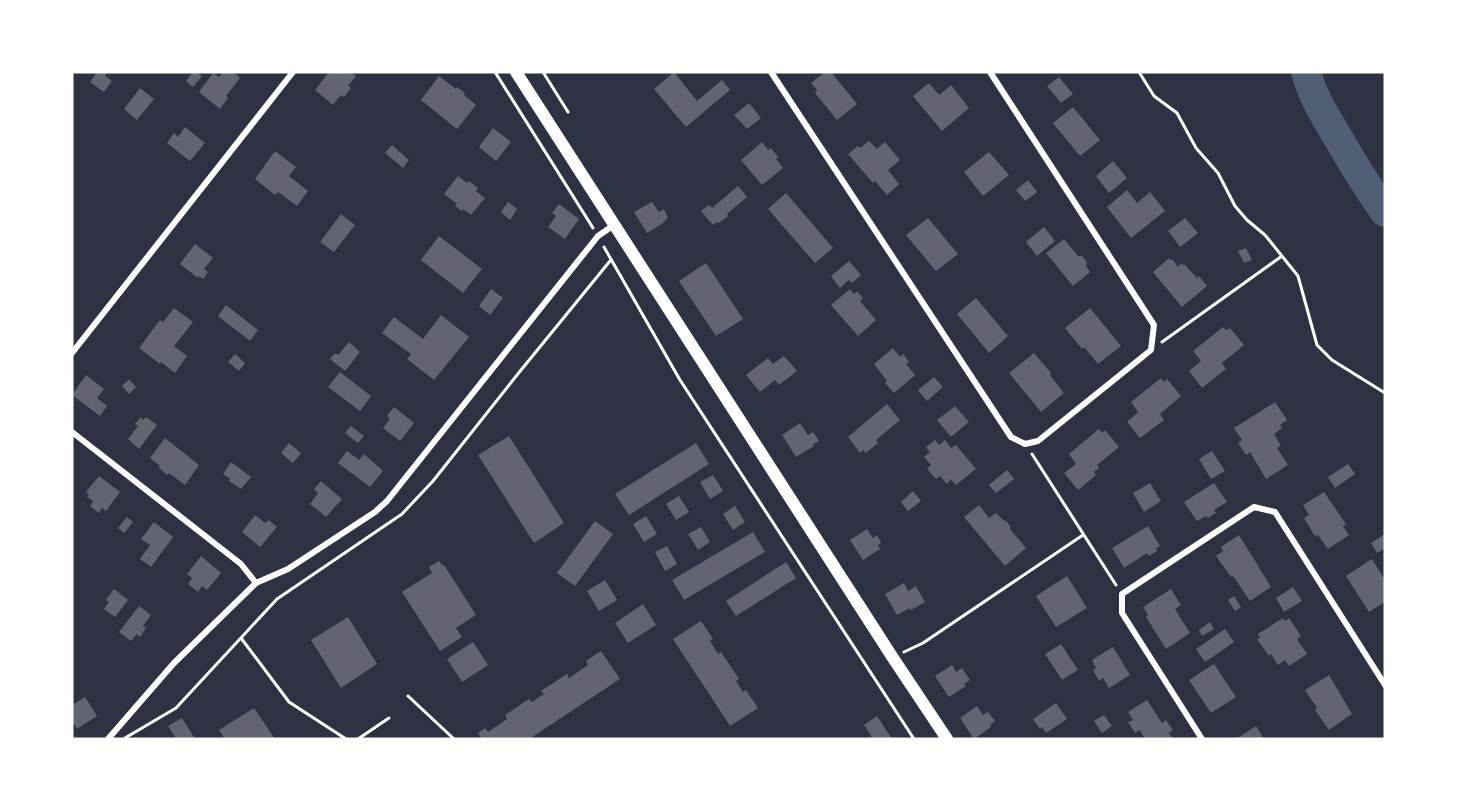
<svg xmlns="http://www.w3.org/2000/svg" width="1457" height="811" viewBox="0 0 1457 811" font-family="'Archivo Narrow',sans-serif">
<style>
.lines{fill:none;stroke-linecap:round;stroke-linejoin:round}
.river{stroke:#4f5d75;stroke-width:30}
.building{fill:#626471}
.path{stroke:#fff;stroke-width:3}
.minor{stroke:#fff;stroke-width:6}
.secondary{stroke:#fff;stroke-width:12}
</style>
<rect width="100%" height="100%" fill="#2d3142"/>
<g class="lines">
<path class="river" d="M1306,72C1312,95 1325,116 1337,136C1352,162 1367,187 1385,212"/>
</g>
<path class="building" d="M97,72H107L105,76L112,81L104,92L90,82Z
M193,72H196L202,76L193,87L186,81Z
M223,72L228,74L229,72H233L240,78L226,96L228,98L220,109L199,92L213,73L219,77Z
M329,72H350L356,76L348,86L351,88L344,97L341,95L333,105L315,90Z
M674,72L697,101L722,80L730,90L686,127L654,89Z
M825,72H831L857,104L837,120L815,93L817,90L811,83Z
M439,76L456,89L457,87L465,93L464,95L476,105L457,129L421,100Z
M1059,77L1073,94L1061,103L1047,86Z
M929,83L939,95L951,85L969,108L942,131L913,96Z
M140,88L154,99L137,120L124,109Z
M749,103L761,118L747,129L734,115Z
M1073,107L1100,140L1080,156L1053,123Z
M185,127L205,143L190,161L167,143L174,133L178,137Z
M493,128L511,142L496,161L479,147Z
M869,141L877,149L885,142L900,160L888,170L899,184L887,195L875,181L873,183L848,154L858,146L860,148Z
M762,142L768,150L771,148L778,157L776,159L783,168L762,185L741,160Z
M392,145L409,160L403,168L385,153Z
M275,151L296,167L289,176L308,191L297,206L278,192L275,195L255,179Z
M989,152L1009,175L983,196L964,172Z
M1113,161L1127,178L1109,193L1096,176Z
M458,176L467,183L469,181L478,188L476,191L485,198L471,215L463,209L462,211L455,206L457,204L444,194Z
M1028,180L1037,192L1025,201L1016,190Z
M738,186L747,197L727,214L728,216L719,223L717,222L713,225L701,211L709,205L712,208Z
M1127,190L1137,203L1150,192L1165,211L1131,238L1107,207Z
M786,193L833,248L815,263L768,209Z
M508,202L517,209L510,220L501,212Z
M652,202L659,212L664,209L668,218L664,221L665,222L647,233L634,212Z
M559,204L579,219L565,239L548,227L556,216L552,213Z
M341,214L355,225L334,252L320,242Z
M928,218L958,254L936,271L906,235Z
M1185,218L1198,233L1180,247L1168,231Z
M1044,227L1055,241L1037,256L1026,242Z
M439,236L482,269L463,293L421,260Z
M1064,239L1078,256H1082L1087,262L1086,266L1090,272L1073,286L1046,253Z
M195,244L213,258L204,269L208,272L203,279L199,276L198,278L180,264Z
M1246,248L1252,260L1244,263L1238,251Z
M1168,259L1173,260L1178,267L1180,264L1185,265L1197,278L1199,276L1207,286L1182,307L1153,272Z
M849,261L861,275L852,283L849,280L840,288L831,276Z
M706,263L743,319L716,336L679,281Z
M491,289L503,298L490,315L479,306Z
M850,289L854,294L857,291L863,298L860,301L876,320L858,336L831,305Z
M976,298L1008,336L989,353L957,314Z
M226,305L258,330L250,341L218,316Z
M174,308L193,322L174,346L187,356L175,373L161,362L160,364L139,348L160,320L163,322Z
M1090,308L1121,346L1098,364L1084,347L1082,349L1065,328Z
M441,315L469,337L434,380L407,359L411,354L382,333L394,317L423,339Z
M1223,327L1226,330L1230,328L1244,345L1222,363L1226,369L1202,388L1189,371L1201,361L1193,351Z
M349,342L360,352L345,371L330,359L335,353L338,355Z
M893,348L900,357L903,354L909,362L906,364L915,375L894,393L885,383L887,381L874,364Z
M1034,353L1051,373L1050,375L1064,393L1041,412L1009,373Z
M235,354L245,363L239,371L228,362Z
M784,356L797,371L779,385L775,380L760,392L746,375L768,358L773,364Z
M340,372L371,396L360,411L328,387Z
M86,375L104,389L97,398L107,406L100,416L72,395Z
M934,377L943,387L927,401L918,390Z
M1161,378L1164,382L1167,379L1181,396L1160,414L1164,420L1140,438L1127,422L1138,412L1131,402Z
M129,379L136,387L129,394L122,386Z
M1275,402L1287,420L1280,425L1282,428L1274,434L1281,446L1277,448L1288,465L1266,479L1250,452L1246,455L1238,443L1242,440L1234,428Z
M887,404L900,420L876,440L878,443L866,453L863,450L860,453L848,437Z
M955,406L969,422L951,437L937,420Z
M394,407L414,423L400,441L383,428L390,419L387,416Z
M141,417L143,420L146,417L157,425L139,449L128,439L138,426L135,424Z
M800,423L808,435L813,432L819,441L813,444L814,446L796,457L782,435Z
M351,426L364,436L358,443L345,433Z
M1099,429L1102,433L1105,430L1119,447L1097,465L1099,468L1094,472L1096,475L1078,490L1064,473L1076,464L1069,454Z
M509,436L564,523L534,543L478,455Z
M165,438L199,465L185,485L169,473L167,475L159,468L160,466L150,458Z
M935,440L939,445L945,440L951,448L956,445L976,469L956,485L951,479L947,484L940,476L936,479L927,469L931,465L924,457L930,452L926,447Z
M289,443L301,453L293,463L281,453Z
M696,443L709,464L629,515L615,494Z
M347,451L359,460L364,454L383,471L370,487L338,463Z
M1212,451L1225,471L1211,479L1199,459Z
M231,462L251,477L241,489L229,481L230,479L223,474Z
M1348,464L1355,474L1335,488L1328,477Z
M1007,470L1014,479L996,493L989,485Z
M713,475L723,491L710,499L700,482Z
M99,476L120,492L106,511L102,508L99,513L90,506L93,501L87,497L89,494L86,492Z
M321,481L342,499L326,517L310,504L318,493L314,489Z
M1150,483L1161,501L1144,512L1133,493Z
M1214,483L1227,502L1214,510L1216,513L1208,518L1206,516L1197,521L1184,502Z
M913,491L921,501L908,511L901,502Z
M1324,492L1346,524L1343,526L1349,535L1328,549L1318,535L1315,536L1304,518L1309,515L1303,505Z
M679,496L689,512L676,520L666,504Z
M979,505L989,518L996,513L1003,520L1006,521L1010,526V529L1026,548L1005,566L964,517Z
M735,506L745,522L733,530L723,514Z
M255,515L265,523L269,520L277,527L260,547L242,532Z
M646,516L657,534L644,542L633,524Z
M127,517L133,522L124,533L118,528Z
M595,521L613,534L575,586L557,573Z
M154,522L173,537L151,567L140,559L150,545L141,539Z
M1148,526L1160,546L1156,548L1157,551L1149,556L1147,553L1124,568L1112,548Z
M701,527L710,542L698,550L688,534Z
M867,529L873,538L877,535L881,543L878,545L880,549L863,560L850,540Z
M753,532L765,552L684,600L672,580Z
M1385,534V548L1377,553L1371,543Z
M1239,535L1271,587L1250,601L1233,576L1231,577L1216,556L1223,551L1221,547Z
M667,546L677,564L665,571L655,552Z
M201,556L221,573L207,590L202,586L198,592L188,584L192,578L187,574Z
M1372,559L1385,580V602L1369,612L1346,576Z
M439,561L443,566L444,565L476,615L456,628L462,637L440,651L402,592L432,573L429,567Z
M786,562L796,578L736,616L726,601Z
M1067,576L1087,608L1056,627L1036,596Z
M605,580L617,600L599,611L587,591Z
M904,583L908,591L916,586L925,602L911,610L910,608L897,615L885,594Z
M1293,587L1302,601L1284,612L1276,598Z
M114,589L128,600L115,617L104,609L109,602L106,600Z
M1171,589L1181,605L1175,609L1190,633L1166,649L1146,617L1148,615L1143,607Z
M1234,596L1241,607L1235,611L1228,600Z
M643,604L656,625L628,643L615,623Z
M139,606L151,615L143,626L146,628L140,637L137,634L131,641L119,632Z
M348,617L377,664L341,688L311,640Z
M1283,618L1285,621L1289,618L1301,636L1297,639L1307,654L1289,666L1285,660L1278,665L1271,654L1269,656L1257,639L1260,638L1258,634Z
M701,621L713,639L710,641L718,654L721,652L739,679L736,681L743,692L746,690L758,708L730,726L673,639Z
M1210,622L1214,629L1202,636L1199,630Z
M1225,629L1234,642L1205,662L1196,649Z
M473,642L488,665L462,682L447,659Z
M1061,644L1078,670L1062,680L1045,654Z
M1113,647L1130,675L1109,688L1103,678L1099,681L1093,670L1096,668L1092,660Z
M601,651L620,679L529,739H482L478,733L485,728L488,732L507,719L505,715L529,699L532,702L544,694L541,691L567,674L569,678L588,665L586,661Z
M1214,664L1236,697L1211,713L1189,680Z
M952,665L956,672L962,668L970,680L964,684L966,686L949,697L935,676Z
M1329,675L1352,714L1329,730L1315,710L1317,708L1305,690Z
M85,697L97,716L77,729L74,724L72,725V701L74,704Z
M1147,700L1162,723L1166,720L1173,730L1169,733L1173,739H1145L1140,730L1135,733L1128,722L1133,720L1128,712Z
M1056,703L1067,719L1046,733L1042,727L1040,729L1033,719Z
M977,706L983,715L988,712L995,721L990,725L991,727L974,739L960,718Z
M254,708L275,739H225L219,730Z
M1104,715L1112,726L1102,733L1094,721Z
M877,716L892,739H873L864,725Z
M182,718L195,739H176L168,726Z
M1256,726L1264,739H1236Z"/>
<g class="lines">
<path class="path" d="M495,72L593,228
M543,72L568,112
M1139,72L1154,96L1177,113L1196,148L1218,173L1235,206L1247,220L1265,235L1298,276L1317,345L1332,360L1385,393
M604,247L680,380L914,739
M1162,342L1282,256
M1032,454L1116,585
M241,638L289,702L346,739
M904,652L923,643L1083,535
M408,696L454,739
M125,738L176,708L277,599L402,514L433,481L517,375L610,261
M358,739L389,718"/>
<path class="minor" d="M771,72L1011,437L1025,444L1038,441L1151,350L1154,325L990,72
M72,353L293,72
M72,432L241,564L256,583
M108,739L174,663L256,583L288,569L375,512L387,501L598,236L614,225
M1202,739L1122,613V594L1254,507L1275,512L1385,685"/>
<path class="secondary" d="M516,72L893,658L947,739"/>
</g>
<rect width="1457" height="811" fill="none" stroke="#ffffff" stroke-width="147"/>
</svg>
